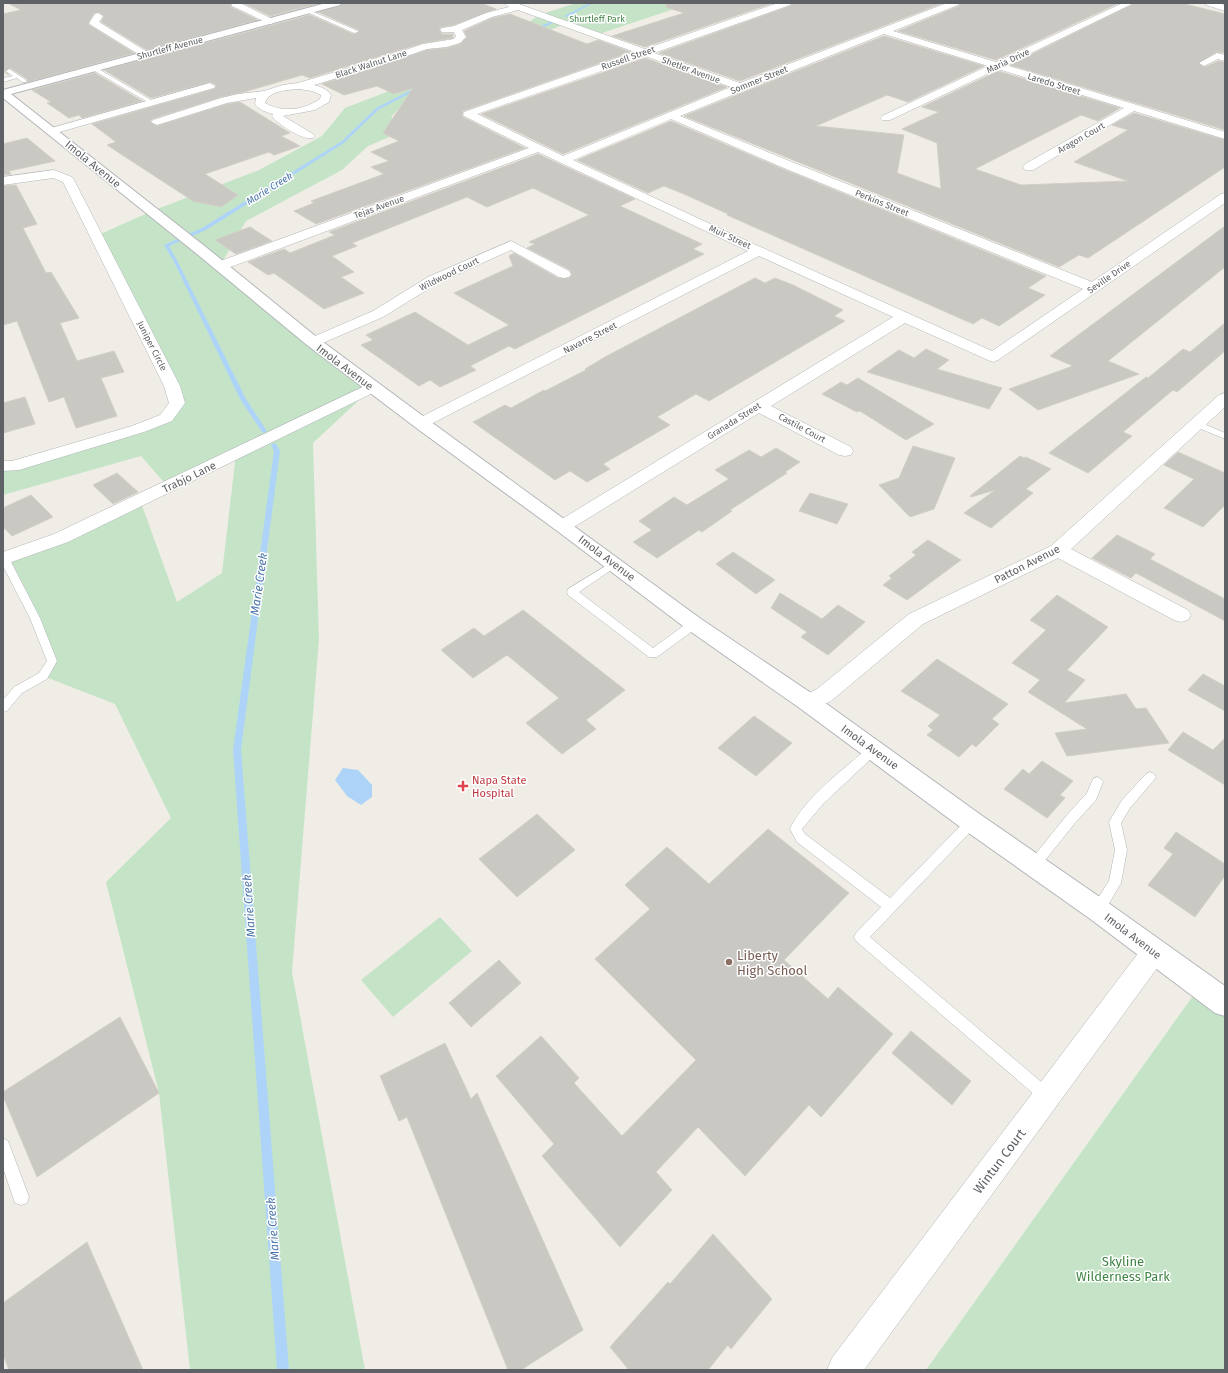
<svg xmlns="http://www.w3.org/2000/svg" width="1228" height="1373" viewBox="0 0 1228 1373" font-family="'Fira Sans',sans-serif">
<style>
.green{fill:#c5e4c7}
.water{fill:#add4f8}
.lines{fill:none;stroke-linecap:round;stroke-linejoin:round}
.stream{fill:#add4f8;fill-rule:evenodd}
.building{fill:#cac8c3;stroke:#d3cfc5}
.lane-casing{stroke:#b3b6ba;stroke-width:1}
.street-casing{stroke:#b3b6ba;stroke-width:1}
.secondary-casing{stroke:#b3b5ba;stroke-width:2}
.lane{fill:#fff;fill-rule:evenodd}
.street{fill:#fff;fill-rule:evenodd}
.secondary{fill:#fff;fill-rule:evenodd}
.health-dot{fill:#e0444e;stroke:#fff;stroke-width:1.5}
.education-dot{fill:#8d6e63;stroke:#fff;stroke-width:1.5}
.labels{text-anchor:middle;stroke-width:3;stroke-linejoin:round;paint-order:stroke}
.far-park-label{font-size:9px;fill:#3e8444;stroke:#fff}
.far-street-label{font-size:9px;fill:#5e6165;stroke:#fff}
.far-water-label{font-size:10px;font-style:italic;fill:#4b75a9;stroke:#fff}
.street-label{font-size:11px;fill:#5e6165;stroke:#fff}
.health-label{font-size:11px;fill:#be3a42;stroke:#fff;text-anchor:start}
.water-label{font-size:12px;font-style:italic;fill:#4b75a9;stroke:#fff}
.near-education-label{font-size:13px;fill:#785e54;stroke:#fff;text-anchor:start}
.near-street-label{font-size:13px;fill:#5e6165;stroke:#fff}
.near-park-label{font-size:13px;fill:#3e8444;stroke:#fff}
</style>
<rect width="100%" height="100%" fill="#efede6"/>
<path class="green" d="M576,3H692L596,35L565,24L521,42L408,99L391,117L406,130L368,146L342,170L246,221L220,266L373,387L313,443L319,639L292,972L365,1370H190L159,1093L106,882L171,818L115,704L43,676L52,661L4,558L140,500L177,602L222,573L236,454L168,487L141,456L3,495V466L166,418L177,403L96,236L152,211L259,170L322,136L345,108L428,76L517,31L539,15Z
M440,917L472,951L393,1017L361,980Z
M1200,986L1225,1003V1370H926Z"/>
<path class="water" d="M343,768L358,770L372,785V797L361,805L347,796L335,780Z"/>
<g class="lines">
<path class="stream" d="M590,3H593L567,17L564,16Z
M550,22L553,23L536,31L533,30Z
M419,86L422,87L378,110L344,143L206,230L169,246L178,262L246,399L267,431L264,433L262,432L240,399L174,262L164,245L202,228L342,141L376,108Z
M274,443L276,444L280,451L241,750L289,1370H277L233,750L274,451L271,445Z"/>
</g>
<path class="building" d="M8,3H230L231,7L258,20L147,50L101,22L104,16L98,12L94,13L88,24L134,53L28,82L27,79L10,68L4,71L9,75L3,71V14L21,10Z
M243,3H320L270,16Z
M344,3H481L496,9L454,25L442,27L439,29L442,34H453V38L423,43L310,78L302,75L244,92L221,97L152,119L150,122L157,126L227,104L240,102L290,133L281,136L300,146L274,155L269,152L205,174L238,195L221,207L193,201L107,145L116,142L92,124L214,89L216,87V85L210,82L151,98L104,70L310,15L353,34L358,33L359,30L318,12L340,6Z
M666,3H773L645,47L612,36L684,13L666,7Z
M792,3H943L740,81L659,53L790,6Z
M960,3H1119L996,60L898,31L959,6Z
M1135,3H1181L1225,14V53L1216,52L1198,63L1205,67L1218,61L1225,62V130L1010,65Z
M510,14L587,44L598,40L631,52L463,111L462,115L463,117L525,148L316,224L294,211L314,203L311,201L384,174L371,167L389,161L371,152L399,141L383,133L413,88L394,94L377,86L344,95L322,84L427,50L447,48L460,44L467,37L464,31L492,18Z
M884,36L984,66L908,102L887,95L816,126L904,135L897,173L941,189L937,143L902,129L939,112L922,107L998,71L1120,108L1098,121L1081,115L975,169L1021,185L1128,181L1074,162L1128,130L1112,125L1134,113L1225,140V167L1088,258L1079,255L1059,267L684,116Z
M645,58L727,87L563,154L481,114Z
M95,73L142,101L82,118L79,115L69,118L47,103L51,102L32,90Z
M671,121L778,167L1046,276L1028,288L1045,295L999,326L982,318L973,324L727,215L728,214L684,194L664,186L648,193L577,160Z
M27,138L55,161L9,171L11,174L3,175V144Z
M538,154L635,199L620,206L702,244L693,249L704,254L515,349L509,346L470,366L476,370L440,387L430,380L419,386L361,345L373,340L366,335L415,312L468,345L509,325L454,293L513,266L509,256L514,253L558,278H569L572,275L570,270L527,248L535,244L529,242L589,215L533,188L487,207L467,197L352,243L357,246L332,256L354,272L341,277L364,293L324,309L274,273L268,275L248,262L284,249L290,253L335,235L329,232Z
M16,185L37,224L23,228L46,273L51,272L79,318L60,323L77,361L114,351L124,372L101,378L117,416L76,428L64,397L49,402L17,321L3,325V186Z
M1225,226V267L1108,361L1139,374L1038,410L1009,389L1073,366L1050,356Z
M250,227L272,241L236,254L215,240Z
M755,278L765,283L775,278L793,285L843,310L834,316L845,321L709,401L696,394L657,417L670,425L603,464L610,469L587,482L570,471L555,480L473,422L505,405L511,408L544,390L545,391L586,370L585,369L605,357Z
M1225,323V351L1177,392L1173,390L1123,432L1132,436L1088,473L1049,453L1146,377L1148,378L1183,349L1190,352Z
M926,349L949,360L937,369L1002,388L989,409L867,372L899,350L914,358Z
M858,378L934,424L906,440L860,411L857,412L822,394L841,382L847,385Z
M25,397L35,424L3,433V403Z
M913,446L955,458L934,509L910,517L879,485L899,478Z
M776,448L800,462L785,472L787,473L730,510L732,511L702,532L699,530L657,558L633,542L652,530L639,521L674,497L687,505L729,479L715,470L749,450L761,457Z
M1178,452L1225,473V505L1203,527L1164,508L1194,479L1164,465Z
M1020,456L1024,458L1026,457L1051,469L1026,489L1033,493L991,528L964,513L995,490L971,497L970,496Z
M117,473L138,492L113,504L93,485Z
M810,493L848,504L837,524L799,511Z
M31,495L53,517L12,536L3,527V508Z
M1117,535L1155,554L1150,559L1225,599V621L1136,573L1131,578L1092,558Z
M928,540L961,560L907,600L883,585L892,578L889,576L916,555L912,552Z
M733,552L775,580L756,594L716,564Z
M780,593L822,619L838,605L865,622L828,655L801,637L807,632L771,608Z
M1057,595L1108,627L1067,670L1085,680L1064,703L1126,694L1136,709L1146,708L1169,743L1067,756L1055,733L1087,729L1028,692L1040,680L1012,663L1046,630L1030,620Z
M523,610L625,690L586,720L596,729L562,754L526,723L559,698L507,655L473,678L441,650L474,628L484,636Z
M937,659L1008,704L992,719L999,724L976,747L972,744L959,757L927,735L933,730L928,726L940,715L901,691Z
M1203,674L1225,686V711L1188,690Z
M754,716L792,743L756,776L718,748Z
M1183,732L1213,750L1225,738V785L1168,750Z
M1042,761L1073,781L1060,795L1065,798L1047,818L1004,789L1023,769L1029,774Z
M537,814L575,850L517,897L479,859Z
M768,829L849,893L784,960L828,999L838,987L893,1034L821,1117L809,1105L745,1176L698,1127L656,1172L672,1190L620,1247L542,1156L554,1144L496,1076L541,1036L579,1078L574,1083L622,1136L696,1060L595,959L650,909L625,885L667,847L709,884Z
M1176,832L1225,864V876L1195,917L1148,885L1173,854L1164,848Z
M499,960L521,983L471,1027L449,1003Z
M120,1017L159,1093L37,1177L3,1096V1092Z
M911,1031L971,1081L952,1105L892,1053Z
M445,1043L471,1099L477,1093L583,1330L521,1370H508L407,1117L399,1121L380,1076Z
M713,1234L772,1299L731,1349L728,1345L708,1370H629L610,1347L668,1282L670,1284Z
M87,1242L143,1370H9L3,1354V1303Z"/>
<g class="lines">
<g class="lane-casing">
<path id="lane" d="M309,10L358,31V32L354,33L307,12Z
M93,68H97L156,103L151,104L93,70Z
M9,69L26,80V82H22L17,78L3,82V78L13,76L6,71Z
M1197,421L1225,433V439L1194,426L1193,424Z
M3,555L7,556L9,558L40,618L57,661L47,679L22,693L7,711L3,712V700L14,687L39,673L47,661L30,618L3,566Z
M614,561L619,564L617,566L579,592L653,648L690,621H698L699,624L698,627L657,657H649L568,595L567,592L568,589Z
M873,745L877,747L879,750L877,753L823,804L802,829L805,834L890,898L968,818L972,817L976,818L978,822L976,826L870,937L1052,1091L1054,1096L1052,1101L1047,1103L1042,1101L856,941L854,937L856,933L881,907L797,842L790,829C805,797 843,770 869,747Z
M1150,772L1154,774L1156,777L1154,780L1130,808L1121,823L1127,850L1121,883L1103,914L1098,916L1093,914L1091,910L1093,906L1109,881L1115,850L1109,822L1122,800L1146,774Z
M1097,777L1101,779L1103,782L1096,800L1075,823L1038,869L1034,871L1030,869L1028,865L1030,861L1067,815L1087,793L1093,779Z
M3,1138L8,1141L29,1197L27,1203L21,1205L15,1203L3,1168Z"/>
</g>
<g class="street-casing">
<path id="street" d="M231,3H240L276,21L271,24L268,23L232,6Z
M504,3H516L645,49L778,3H791L790,5L654,53L740,83L947,3H959L958,5L893,31L996,62L1123,3H1134L1006,65L1225,132V139L1134,111L1033,170H1025L1023,167L1025,164L1124,108L998,69L890,120H882L880,118L882,116L988,66L884,34L680,116L787,160L1092,282L1221,194L1225,193V203L998,360L993,362L988,360L905,323L771,406L851,447L853,451L851,455L845,456L839,455L759,413L569,530L563,532L557,530L554,526L557,522L893,317L759,256L427,426L421,428L415,426L413,423L415,420L748,251L538,152L225,269H215L213,266L215,263L529,148L464,116L463,114L464,112L635,52L518,10L492,17L462,30L466,37L460,43L447,47L427,49L387,63L314,85C321,87 327,89 331,95L329,102L315,110L283,116L313,134L315,136L313,138C304,141 277,124 272,116L273,114C266,112 259,110 255,104L256,98L227,103L157,125L151,122L153,120L221,98L238,94L264,91L283,85L298,83L379,59L423,44L454,39L456,36L454,32H442L440,30L442,28L454,26L486,13L509,7ZM645,56L731,87L563,156L477,114ZM299,89L312,91L321,95L320,99C304,110 282,113 265,103C269,90 288,90 299,89ZM671,119L779,166L1083,289L992,351L734,235L573,160Z
M1205,3H1218L1225,5V11L1206,5Z
M98,13L103,16L99,22L149,53L151,55L149,57H143L91,25L89,23L95,14Z
M1217,53L1225,55V61L1218,59L1204,66L1199,63Z
M210,83L215,86L214,88L56,133H48L46,131L48,129Z
M54,170L72,177L74,180L180,386L185,403L172,421L144,432L19,470L3,471V461H12L132,426L160,415L169,403L164,386L63,182L53,178L3,185V177Z
M511,241L569,271L571,274L569,277L564,278L559,277L511,250L438,283L383,317L318,345L313,346L308,345L306,342L308,339L373,311L428,277Z
M373,382L379,384L381,387L379,390L68,542L3,565V552L54,534Z
M1225,393V407L1071,549L1188,610L1191,615L1188,620L1181,622L1174,620L1058,558L923,624L831,701L809,711L801,709L798,703L801,697L817,689L909,614L1051,546L1219,395Z
M1154,940L1163,944L1167,952L1163,960L864,1370H827L832,1358L1145,944Z"/>
</g>
<g class="secondary-casing">
<path id="secondary" d="M326,3H342L340,5L11,94L207,248L319,339L427,419L701,619L817,697L981,815L1107,902L1225,986V1016L1215,1013L1089,918L963,829L801,709L687,629L556,530L415,427L307,345L197,254L3,98V90Z"/>
</g>
<use href="#lane" class="lane"/>
<use href="#street" class="street"/>
<use href="#secondary" class="secondary"/>
</g>
<path class="health-dot" d="M461 780h4v4h4v4h-4v4h-4v-4h-4v-4h4z"/>
<circle class="education-dot" cx="729" cy="962" r="4"/>
<g class="labels">
<g class="far-park-label">
<text x="597" y="22">Shurtleff Park</text>
</g>
<g class="far-street-label">
<text transform="translate(170 48) rotate(-15)" y="3">Shurtleff Avenue</text>
<text transform="translate(628 58) rotate(-19)" y="3">Russell Street</text>
<text transform="translate(1008 61) rotate(-25)" y="3">Maria Drive</text>
<text transform="translate(371 64) rotate(-18)" y="3">Black Walnut Lane</text>
<text transform="translate(691 70) rotate(20)" y="3">Shetler Avenue</text>
<text transform="translate(759 80) rotate(-22)" y="3">Sommer Street</text>
<text transform="translate(1054 84) rotate(17)" y="3">Laredo Street</text>
<text transform="translate(1081 138) rotate(-30)" y="3">Aragon Court</text>
<text transform="translate(882 203) rotate(22)" y="3">Perkins Street</text>
<text transform="translate(379 207) rotate(-20)" y="3">Tejas Avenue</text>
<text transform="translate(730 237) rotate(25)" y="3">Muir Street</text>
<text transform="translate(449 274) rotate(-26)" y="3">Wildwood Court</text>
<text transform="translate(1109 277) rotate(-35)" y="3">Seville Drive</text>
<text transform="translate(590 338) rotate(-27)" y="3">Navarre Street</text>
<text transform="translate(152 346) rotate(63)" y="3">Juniper Circle</text>
<text transform="translate(734 421) rotate(-32)" y="3">Granada Street</text>
<text transform="translate(802 428) rotate(28)" y="3">Castile Court</text>
</g>
<g class="far-water-label">
<text transform="translate(269 188) rotate(-32)" y="4">Marie Creek</text>
</g>
<g class="street-label">
<text transform="translate(93 164) rotate(39)" y="4">Imola Avenue</text>
<text transform="translate(345 367) rotate(37)" y="4">Imola Avenue</text>
<text transform="translate(189 477) rotate(-26)" y="4">Trabjo Lane</text>
<text transform="translate(607 558) rotate(37)" y="4">Imola Avenue</text>
<text transform="translate(1027 564) rotate(-27)" y="4">Patton Avenue</text>
<text transform="translate(870 747) rotate(36)" y="4">Imola Avenue</text>
<text transform="translate(1133 936) rotate(37)" y="4">Imola Avenue</text>
</g>
<g class="health-label">
<text x="472" y="784">Napa State<tspan x="472" dy="13">Hospital</tspan></text>
</g>
<g class="water-label">
<text transform="translate(259 584) rotate(-82)" y="4">Marie Creek</text>
<text transform="translate(249 906) rotate(-94)" y="4">Marie Creek</text>
<text transform="translate(273 1229) rotate(-94)" y="4">Marie Creek</text>
</g>
<g class="near-education-label">
<text x="737" y="960">Liberty<tspan x="737" dy="15">High School</tspan></text>
</g>
<g class="near-street-label">
<text transform="translate(999 1161) rotate(-53)" y="5">Wintun Court</text>
</g>
<g class="near-park-label">
<text x="1123" y="1266">Skyline<tspan x="1123" dy="15">Wilderness Park</tspan></text>
</g>
</g>
<rect width="1228" height="1373" fill="none" stroke="#5e6165" stroke-width="8"/>
</svg>
